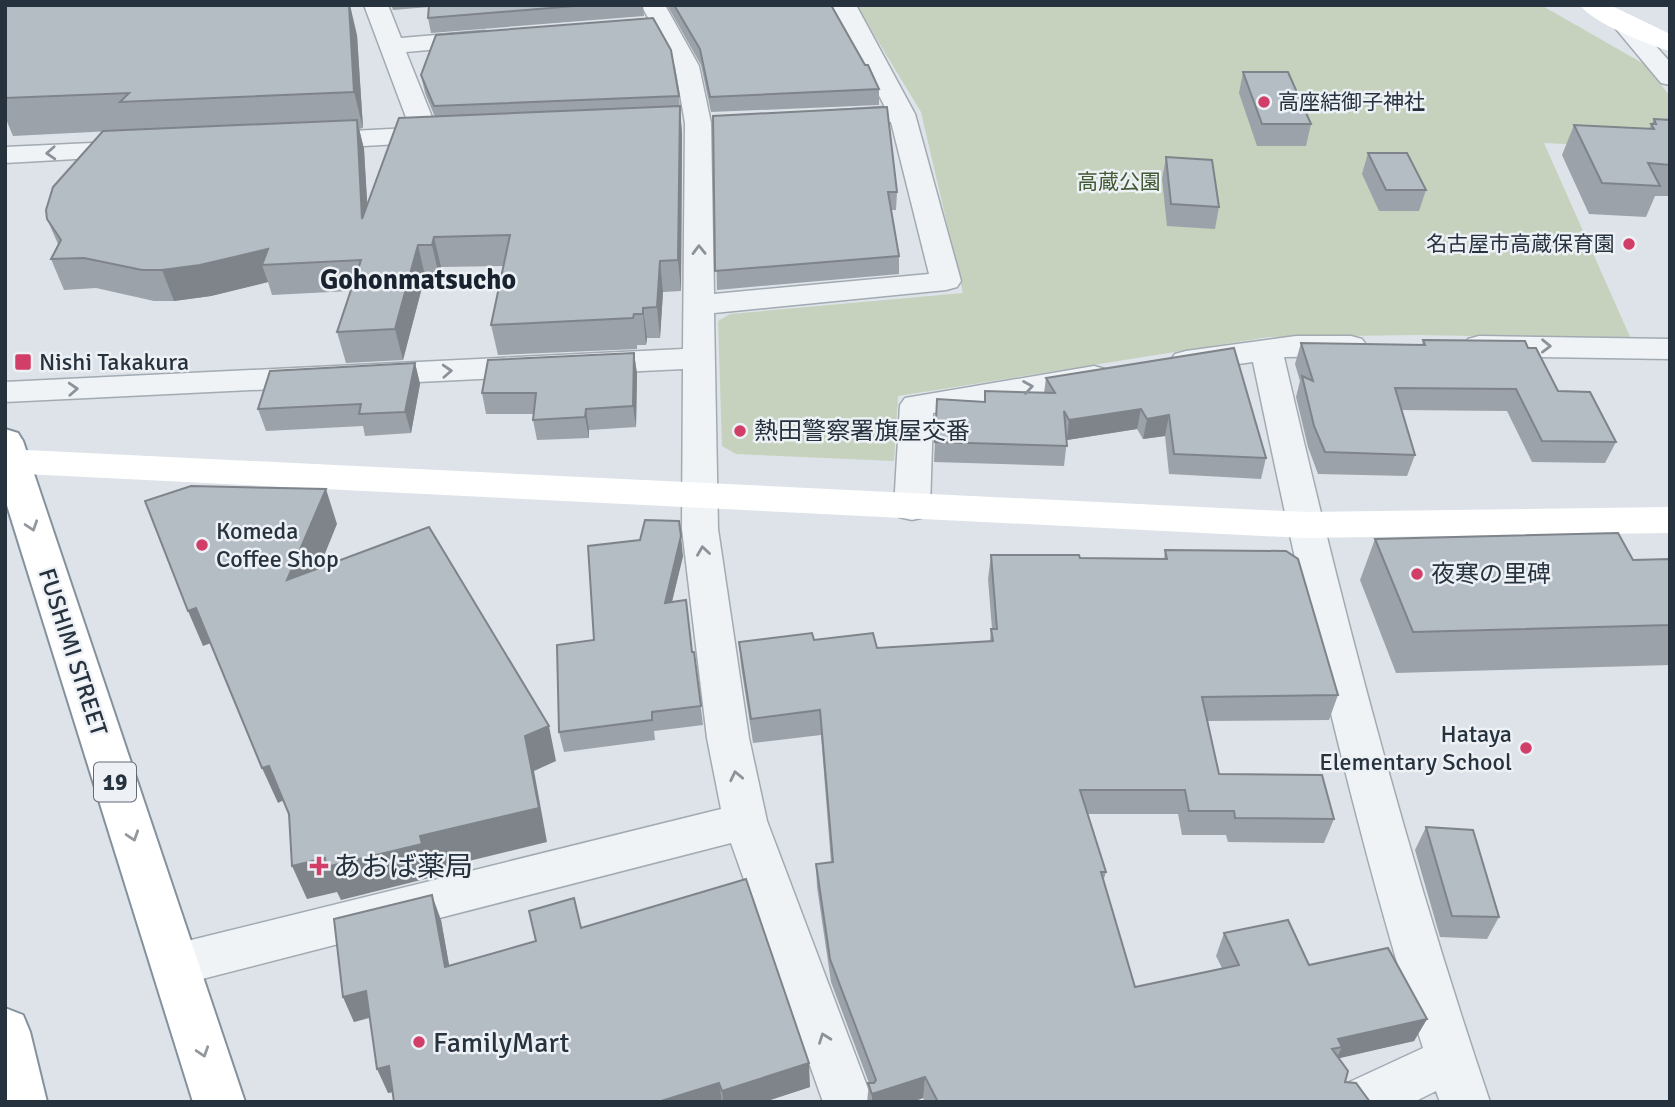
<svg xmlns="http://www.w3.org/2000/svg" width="1675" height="1107" viewBox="0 0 1675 1107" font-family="Signika,'Noto Sans JP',sans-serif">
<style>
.green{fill:#c6d2be}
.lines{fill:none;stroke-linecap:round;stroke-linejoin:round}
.street-casing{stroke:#a2aab2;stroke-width:3}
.highway-casing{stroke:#84929e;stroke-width:4}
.street{fill:#f0f3f6;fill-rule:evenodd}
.secondary{fill:#fff;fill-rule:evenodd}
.highway{fill:#fff;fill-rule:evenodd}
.wall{fill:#9ba2a9}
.shaded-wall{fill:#7e8489}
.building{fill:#b4bcc4;stroke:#7e8489;stroke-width:2}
.oneway{stroke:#8b929a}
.oneway2{stroke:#92989e}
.poi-dot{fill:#d13e67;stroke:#edf1f5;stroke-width:2.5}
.labels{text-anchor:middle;stroke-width:5;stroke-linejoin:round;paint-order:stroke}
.far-poi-label{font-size:21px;fill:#26323e;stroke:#edf1f5;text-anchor:start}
.far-park-label{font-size:21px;fill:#405a33;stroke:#edf1f5}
.shield{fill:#edf1f5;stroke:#626b75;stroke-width:2}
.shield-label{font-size:23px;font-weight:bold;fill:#26323e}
.poi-label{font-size:24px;fill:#26323e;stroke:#edf1f5;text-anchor:start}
.street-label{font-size:24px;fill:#26323e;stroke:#edf1f5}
.quarter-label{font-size:28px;font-weight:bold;fill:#19232f;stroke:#edf1f5}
.near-poi-label{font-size:28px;fill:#26323e;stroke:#edf1f5;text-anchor:start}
</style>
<rect width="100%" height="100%" fill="#dde3e8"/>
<path class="green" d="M856,5H1541L1644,64L1670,96V149L1544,143L1631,339L1417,335L1269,337L898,396L894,461L736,454L722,446L718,321L730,314L963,293L921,112Z"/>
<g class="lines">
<g class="street-casing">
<path id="street" d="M364,5H388L401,38L484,31L493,33L496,38L493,43L484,45L406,52L436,127L449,129L453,135L449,141L313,149L304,147L300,141L304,135L313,133L410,128Z
M641,5H665L699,66L711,123L714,294L929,274L891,122L837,125L828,123L824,117L828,111L885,107L832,5H856L915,114L961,281L957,287L946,290L714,313L718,529L749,738L767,821L873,1102H823L731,843L175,986L158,980L152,965L158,950L175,944L721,809L707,738L682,529L683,369L5,402V382L683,349L685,123L675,66Z
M1623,16L1631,18L1670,62V85L1661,83L1611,23L1615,18Z
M136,141L146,143L149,149L146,155L5,163V147Z
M1296,336H1351L1362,339L1367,346L1362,353L1351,356L1284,357C1342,609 1407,857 1490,1102H1440L1436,1091L1414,1102H1336L1343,1085L1423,1048C1352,823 1301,592 1253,362L1186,371L1175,368L1170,361L1175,354L1186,351Z
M1479,336L1670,339V359L1479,356L1468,353L1463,346L1468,339Z
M1094,366L1105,369L1110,376L1105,383L933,413L930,508L925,517L912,520L899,517L894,508L900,405L905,398Z"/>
</g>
<g class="highway-casing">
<path id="highway" d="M5,429L18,433L23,441L245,1102H193L5,499Z
M5,1008L23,1015L30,1032L47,1102H5Z"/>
</g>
<use href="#street" class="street"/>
<path class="secondary" d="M1580,5H1610L1670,34V51C1648,45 1593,23 1580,5Z
M5,449L1304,512L1670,507V533L1304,538L5,473Z"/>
<use href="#highway" class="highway"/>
</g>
<path class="wall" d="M5,5L357,35L363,128L359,129L364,149L367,205L435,117L425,93L421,75L679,96L682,135L681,291L663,292L660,338H647L646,345H637V349L498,355L491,325L504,266L441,267L439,276H425L403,360L346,363L337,332L350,291L272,295L268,282L211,296L174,301H154L96,288L64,290L51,259L58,244L47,219L131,130L13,136L5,117Z
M391,5H643L644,16L431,33L428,18L429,7L393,10Z
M667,5H831L879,89V105L711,112L701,65Z
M1243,72L1311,124L1306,146H1257L1239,93Z
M713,116L897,192L896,210H891L899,256V274L717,290Z
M1654,119L1670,120V196H1655L1646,217L1589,214L1562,155L1574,125L1649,129Z
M1368,153L1426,190L1419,211H1379L1362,174Z
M1166,157L1219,207L1215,229L1167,226L1162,179Z
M1423,340L1528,348L1558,391L1616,442L1605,463L1532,462L1507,411L1401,410L1415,455L1407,476L1318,474L1308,447L1296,397L1300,381L1295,364L1301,343L1422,345Z
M1234,348L1266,458L1261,479L1169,474L1165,436L1143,439L1137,429L1067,440L1064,466L934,462L937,399L984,402L985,391L1044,393L1046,378Z
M634,353L637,374L636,427L589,430V438L537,440L533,420L534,414H486L482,393Z
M415,363L420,384L411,433L365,436L363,426L266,431L258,409Z
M1375,539L1633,560L1670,559V665L1396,673L1360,580Z
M1165,550L1338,695L1329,720L1207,721L1219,774L1334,819L1324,843L1228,842L1226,835H1182L1178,814H1088L1106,872L1103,882L1135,987L1222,968L1216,956L1224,933L1309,965L1427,1019L1414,1041L1338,1058L1345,1082L1370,1102H925L923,1098L912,1102H867L869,1083L831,982L817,887L816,864L831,862L821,735L753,743L741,666L739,642L814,640L877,648L990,641L991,629H992L988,579L991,555L1080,558L1164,559Z
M683,556L672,602L692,652H694L703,725L654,731L655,740L564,752L559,732L594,640Z
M1426,827L1499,917L1487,939L1440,937L1415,850Z
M441,920L449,966L581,928L810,1087L764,1102H394L393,1092L388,1093L370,1018L354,1022L343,997Z"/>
<path class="shaded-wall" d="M349,5H350L357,35L363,128L354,92Z
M680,106L682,135L681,291L678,260Z
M357,120L364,149L370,249L362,219Z
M434,237L441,267L439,276L432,245Z
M418,245L425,276L403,360L395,329Z
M268,249L262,265L268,282L211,296L174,301L162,270Z
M660,261L663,292L660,338L657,307Z
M643,308L647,338L646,345L643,314Z
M634,353L637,374L636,427L633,406Z
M415,363L420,384L411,433L405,412Z
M586,409L589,430V438L585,417Z
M1141,409L1137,429L1067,440L1069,420Z
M1169,415L1165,436L1143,439L1147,419Z
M326,489L337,524L300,615L287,580Z
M681,536L683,556L667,622L665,603Z
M196,608L211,643L203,646L188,611Z
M549,726L556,761L534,771L547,842L432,870L433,877L341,900L337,892L307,899L292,866L420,836L525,736Z
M269,766L284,800L278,803L262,768Z
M432,895L441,920L454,992L445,967Z
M366,991L377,1015L354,1022L343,997Z
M1427,1019L1414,1041L1336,1059L1342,1047L1338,1039Z
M809,1063L810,1087L764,1102H723L722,1091Z
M389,1066L400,1090L388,1093L377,1069Z
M925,1077L923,1098L912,1102H872V1094Z
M719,1083L722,1102H658Z"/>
<path class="building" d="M5,5H349L354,92L120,102L129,93L5,98Z
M429,5H587L428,18Z
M674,5H831L865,65H868L879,89L710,97L700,49Z
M653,18L671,50L679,96L434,106L421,75L436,35Z
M1243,72H1288L1311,124H1262Z
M680,106L678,260L660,261L657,307L643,308V314H634L633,318L491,325L510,235L434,237L432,245H418L395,329L337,332L361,260L262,265L268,249L200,265L162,270H142L84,258L51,259L61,240L47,219L46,210L53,187L103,131L357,120L362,219L399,118Z
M887,107L897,192H888L899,256L715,271L713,116Z
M1654,119L1670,120V165L1648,163L1660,186L1602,183L1574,125L1654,129L1651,124H1656Z
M1368,153H1407L1426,190H1386Z
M1166,157L1212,160L1219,207L1171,204Z
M1423,340L1525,341L1528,348H1536L1558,391L1590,392L1616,442L1542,441L1516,389L1395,388L1415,455L1325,452L1314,426L1302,376L1313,381L1301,343L1425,345Z
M1234,348L1266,458L1174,454L1169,415L1147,419L1141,409L1069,420L1064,411L1067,446L935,442L937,399L985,402V391L1055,393L1046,378Z
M634,353L633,406L586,409L585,417L533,420L536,393H482L488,360Z
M415,363L405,412L359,414L361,404L258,409L270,371Z
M191,486L326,489L287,580L429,527L549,726L525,736L539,808L420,836L422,844L326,867L325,858L292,866L289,814L269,766L262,768L196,608L188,611L145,501Z
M645,520L679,521L681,536L665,603L686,600L692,652H694L701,706L652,712V720L559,732L557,645L594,640L588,546L640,540Z
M1618,533L1633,560L1670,559V625L1413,632L1375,539Z
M1165,550L1286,551L1298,559L1338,695L1202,697L1219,774L1322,775L1334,819L1235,818L1234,811H1189L1185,790H1080L1106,872H1101L1135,987L1239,965L1224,933L1288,920L1309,965L1388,948L1427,1019L1338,1039L1342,1047L1332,1049L1348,1071L1345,1082L1356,1083L1370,1102H938L925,1077L872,1094L868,1083H874L876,1080L830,959L816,864L833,862L820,710L751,719L739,642L812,633L814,640L873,633L877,648L993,641L991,629H997L991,555H1079L1080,558L1167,559Z
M1426,827L1473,830L1499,917L1452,916Z
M746,879L809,1063L722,1091L719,1083L658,1102H394L389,1066L377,1069L366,991L343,997L334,919L432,895L445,967L536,941L529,911L574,898L581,928Z"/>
<defs><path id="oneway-chevron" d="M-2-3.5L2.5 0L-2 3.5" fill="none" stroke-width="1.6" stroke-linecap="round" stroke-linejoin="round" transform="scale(1.75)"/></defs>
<g class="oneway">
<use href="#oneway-chevron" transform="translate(51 153) rotate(177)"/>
<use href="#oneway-chevron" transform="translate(699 250) rotate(-91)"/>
<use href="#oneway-chevron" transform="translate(1546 346) rotate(1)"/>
<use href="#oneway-chevron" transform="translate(447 371) rotate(-3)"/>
<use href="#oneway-chevron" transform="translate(1028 387) rotate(-9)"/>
<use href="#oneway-chevron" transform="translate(73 389) rotate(-3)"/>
<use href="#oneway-chevron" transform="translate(703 551) rotate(-98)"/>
<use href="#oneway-chevron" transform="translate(736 776) rotate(-102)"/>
<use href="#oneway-chevron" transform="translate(824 1038) rotate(-110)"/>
</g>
<g class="oneway2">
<use href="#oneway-chevron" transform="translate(32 526) rotate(72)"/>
<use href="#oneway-chevron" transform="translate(133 836) rotate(72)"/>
<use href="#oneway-chevron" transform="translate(203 1052) rotate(72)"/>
</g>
<g class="poi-dot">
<circle cx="1264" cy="102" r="7"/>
<circle cx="1629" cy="244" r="7"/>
<rect x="14" y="353" width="18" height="18" rx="3.5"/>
<circle cx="740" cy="431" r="7"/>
<circle cx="202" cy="545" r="7"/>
<circle cx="1417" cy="574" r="7"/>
<circle cx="1526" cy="748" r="7"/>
<path d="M315.5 855.5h7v7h7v7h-7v7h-7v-7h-7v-7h7z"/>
<circle cx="419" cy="1042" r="7"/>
</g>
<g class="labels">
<g class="far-poi-label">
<text x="1278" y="109">高座結御子神社</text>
<text x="1615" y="251" text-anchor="end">名古屋市高蔵保育園</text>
</g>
<g class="far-park-label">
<text x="1119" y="189">高蔵公園</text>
</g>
<rect class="shield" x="94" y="762.5" width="42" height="39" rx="5"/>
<g class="shield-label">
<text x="115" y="790">19</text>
</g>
<g class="poi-label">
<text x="39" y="370">Nishi Takakura</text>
<text x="754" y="439">熱田警察署旗屋交番</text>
<text x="216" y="539">Komeda<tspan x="216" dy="28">Coffee Shop</tspan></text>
<text x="1431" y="582">夜寒の里碑</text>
<text x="1512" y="742" text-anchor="end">Hataya<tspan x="1512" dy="28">Elementary School</tspan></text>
</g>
<g class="street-label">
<text transform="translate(73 652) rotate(72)" y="8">FUSHIMI STREET</text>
</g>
<g class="quarter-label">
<text x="418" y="289">Gohonmatsucho</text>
</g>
<g class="near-poi-label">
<text x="333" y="876">あおば薬局</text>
<text x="433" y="1052">FamilyMart</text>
</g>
</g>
<rect width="1675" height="1107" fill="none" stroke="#26323e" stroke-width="14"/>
</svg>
